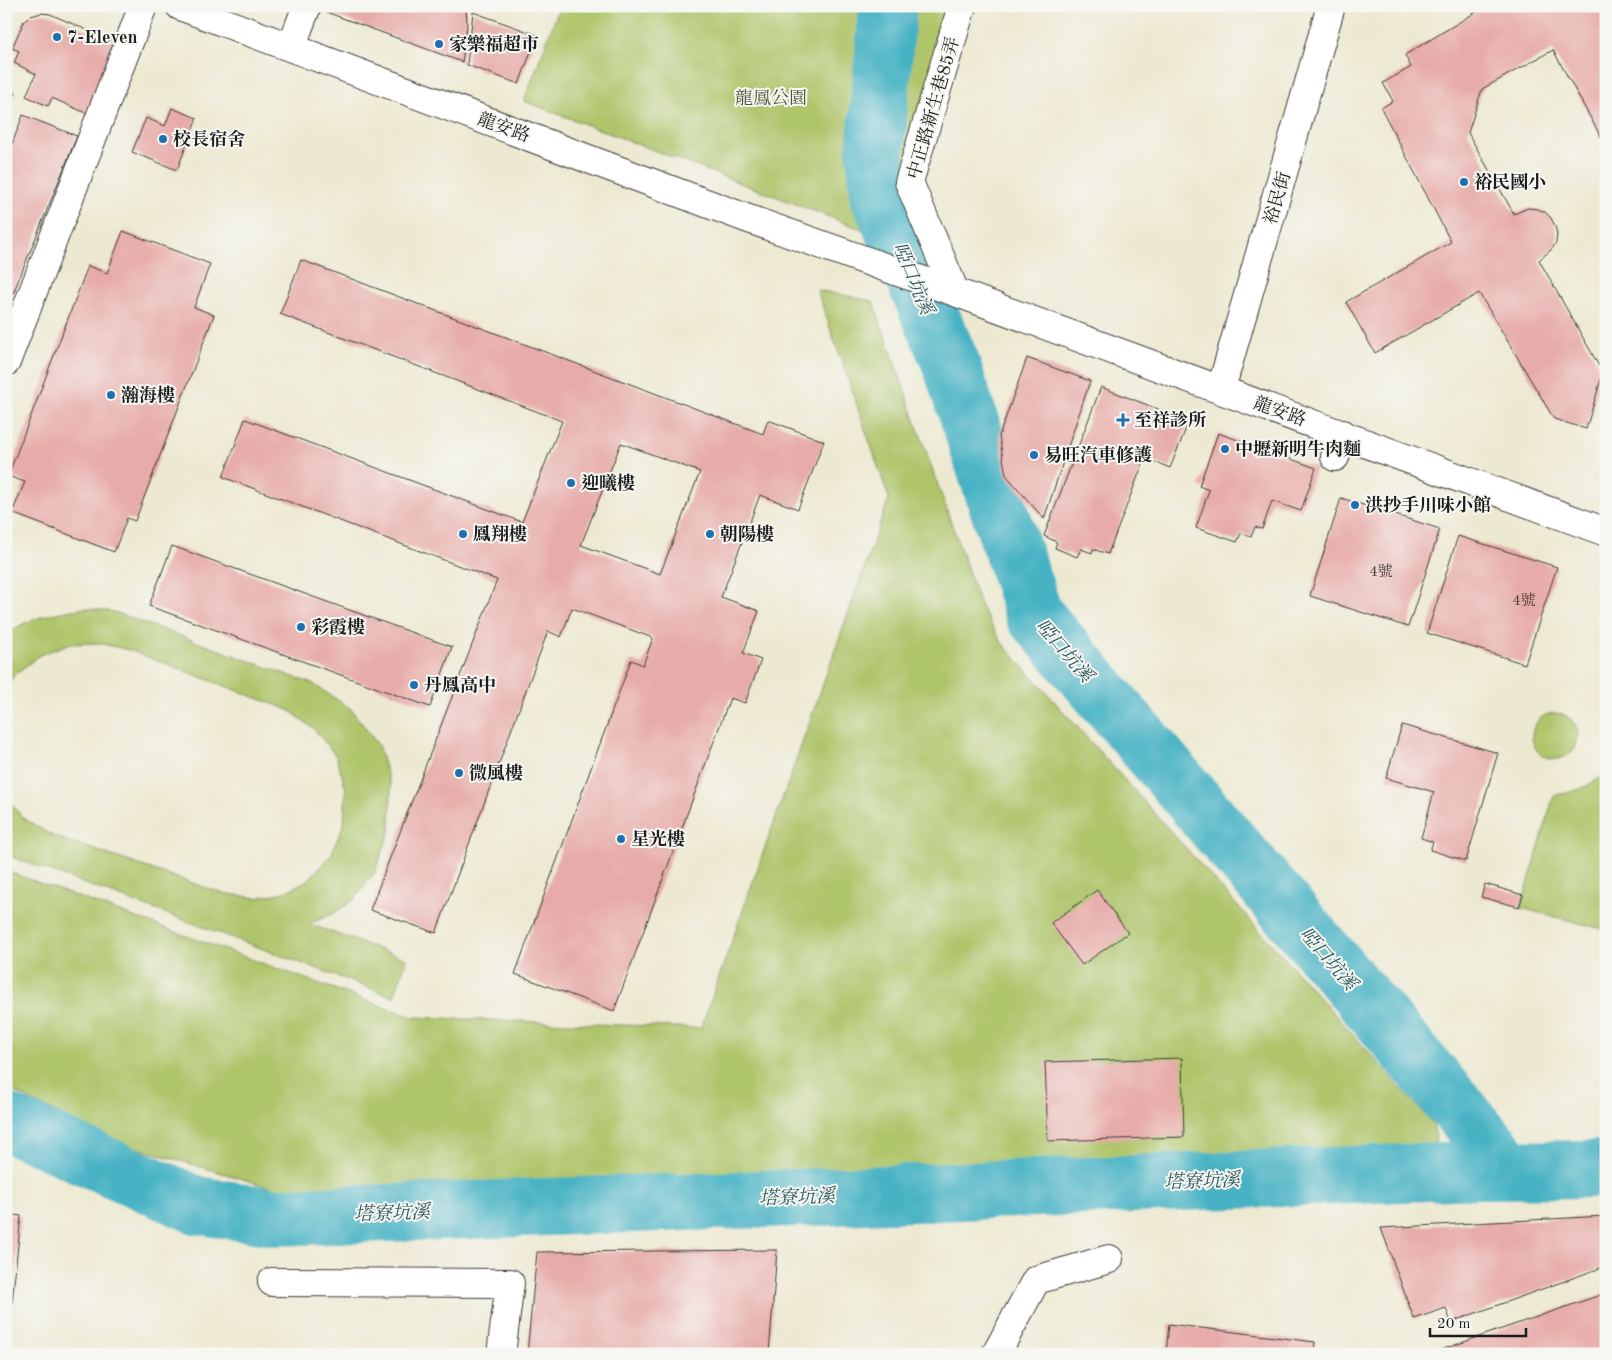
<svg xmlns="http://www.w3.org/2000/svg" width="1612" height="1360" viewBox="0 0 1612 1360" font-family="'Old Standard TT','Noto Serif TC',serif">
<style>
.green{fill:#afc56a;stroke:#667043}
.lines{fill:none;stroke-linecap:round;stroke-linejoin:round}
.river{stroke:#46b2c4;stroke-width:58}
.building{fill:#e7aca9;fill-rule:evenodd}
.minor-casing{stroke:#3b3b37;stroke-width:30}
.minor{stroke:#fff;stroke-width:28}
.poi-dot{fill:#1f6fb2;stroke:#f6f6f2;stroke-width:2}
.labels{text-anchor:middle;stroke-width:4;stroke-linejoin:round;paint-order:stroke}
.number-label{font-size:15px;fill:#4f403f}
.poi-label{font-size:18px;font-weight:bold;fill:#1c1c1c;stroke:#f6f6f2;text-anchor:start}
.park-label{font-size:18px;fill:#4f5737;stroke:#f6f6f2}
.street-label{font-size:18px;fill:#1c1c1c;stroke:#f6f6f2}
.water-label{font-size:19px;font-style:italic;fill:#2d585f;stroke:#f6f6f2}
</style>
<rect width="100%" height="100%" fill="#f6f6f2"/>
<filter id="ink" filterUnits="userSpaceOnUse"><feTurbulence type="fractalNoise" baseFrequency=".02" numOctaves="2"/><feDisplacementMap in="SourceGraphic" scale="10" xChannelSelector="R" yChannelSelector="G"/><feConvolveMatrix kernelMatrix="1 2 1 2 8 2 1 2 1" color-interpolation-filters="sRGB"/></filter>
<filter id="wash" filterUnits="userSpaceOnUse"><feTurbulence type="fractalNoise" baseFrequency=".0096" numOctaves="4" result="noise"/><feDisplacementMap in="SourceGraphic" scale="20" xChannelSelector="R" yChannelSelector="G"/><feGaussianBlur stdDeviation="1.12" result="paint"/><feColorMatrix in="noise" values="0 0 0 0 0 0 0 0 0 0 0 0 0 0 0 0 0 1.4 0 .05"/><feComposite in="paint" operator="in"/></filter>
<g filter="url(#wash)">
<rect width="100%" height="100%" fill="#ede9d1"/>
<path class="green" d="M560,6H949L905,184L891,162L905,13L870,11L857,171L869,232L524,101Z
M817,290L873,301L981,607L1002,643L1433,1124L1436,1137L1434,1146L1426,1151L1407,1155L311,1199L116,1142L6,1088V871L412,1017L701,1028L889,498Z
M85,608L114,612L313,684L351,709L378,745L391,787L390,832L374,874L354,900L333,914L309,924L407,959L394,997L6,855V798L23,818L53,836L222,893L257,898L285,892L308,880L331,855L344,823L346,789L336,756L314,729L289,710L129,650L99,643L68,644L40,655L15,674L6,687V635C27,617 59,612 85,608Z
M1532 736a23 23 0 1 1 46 0a23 23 0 1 1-46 0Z
M1603,776H1606V930L1521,908L1554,795C1573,793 1587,787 1603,776Z"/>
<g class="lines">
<path class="river" d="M888,6L875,151L879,196L950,361L1034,615L1511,1170
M6,1122L196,1205L276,1217L767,1199L1475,1170L1606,1169"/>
</g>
<g id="blocks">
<path class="building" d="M328,6H466L467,26L462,62L326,12Z
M1486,6H1606V146L1553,50L1482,89L1468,133L1514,214L1528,208L1537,209L1545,212L1551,218L1555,226L1557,234L1556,243L1551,250L1539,260L1603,373L1586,429L1554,419L1479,293L1375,353L1346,302L1451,242L1381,108L1393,101L1383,83L1411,67L1405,55Z
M473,12L537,35L519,84L467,65Z
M41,13L50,14L119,44L88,114L52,98L48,106L26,96L36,74L14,63L19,51L12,48L24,21L31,16Z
M6,79L16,94L6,100Z
M172,108L197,118L177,170L132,152L146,118L165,126Z
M23,115L77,136L6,311V142L12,144Z
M123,231L210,264L194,307L214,315L135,521L127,518L114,552L12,513L25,482L8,476L88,266L107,273Z
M301,260L763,434L768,420L824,441L798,509L760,495L721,597L759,611L743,653L761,660L745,703L730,698L614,1011L515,974L631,660L643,665L653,638L572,608L561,637L548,631L436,933L370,910L497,580L223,477L245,419L522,522L562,421L280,314ZM621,443L700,472L660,574L581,545Z
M1027,358L1090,381L1044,519L1006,475L999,436Z
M1101,387L1189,421L1170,468L1145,458L1108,554L1093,549L1092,553L1081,549L1077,557L1055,548L1057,542L1044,536Z
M1218,433L1316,468L1301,511L1272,501L1262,529L1255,527L1251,537L1241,533L1237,542L1196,528L1209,490L1199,486Z
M1341,498L1440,529L1408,627L1310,596Z
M1458,536L1557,567L1525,664L1427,633Z
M172,546L452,647L430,707L149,606Z
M1402,725L1498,753L1466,861L1430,850L1433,842L1421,838L1434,792L1386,778Z
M1485,884L1523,895L1519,907L1481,897Z
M1097,890L1128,933L1082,965L1051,923Z
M1182,1058L1184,1137L1048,1141L1045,1062Z
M6,1214L21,1216L8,1341H6Z
M1606,1216V1266L1451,1322L1446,1308L1414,1319L1381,1228Z
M777,1250L769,1354H527L537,1252Z
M1606,1293V1354H1432V1353Z
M1169,1324L1315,1342L1314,1354H1166Z"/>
</g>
</g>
<g filter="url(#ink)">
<use href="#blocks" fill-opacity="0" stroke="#3b3b37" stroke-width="1"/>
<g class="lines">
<g class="minor-casing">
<path id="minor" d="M180,6L746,218L955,292L1606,532
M291,47L307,6
M955,292L909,182L962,6
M6,362L143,6
M1221,389L1331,6
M1335,457L1343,434
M272,1282L510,1283L501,1354
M996,1354L1036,1280L1109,1259"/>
</g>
<use href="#minor" class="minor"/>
</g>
</g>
<g class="poi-dot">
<circle cx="57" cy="37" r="5"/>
<circle cx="439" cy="44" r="5"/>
<circle cx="163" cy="139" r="5"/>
<circle cx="1464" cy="182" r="5"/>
<circle cx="111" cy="395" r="5"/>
<path d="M1120.5 412.5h5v5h5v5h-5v5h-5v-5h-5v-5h5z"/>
<circle cx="1225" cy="449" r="5"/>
<circle cx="1034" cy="455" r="5"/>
<circle cx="571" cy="483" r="5"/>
<circle cx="1355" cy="505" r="5"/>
<circle cx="463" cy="534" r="5"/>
<circle cx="710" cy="534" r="5"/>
<circle cx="301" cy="627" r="5"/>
<circle cx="414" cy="685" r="5"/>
<circle cx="459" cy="773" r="5"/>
<circle cx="621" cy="839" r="5"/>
</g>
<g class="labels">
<g class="number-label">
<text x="1381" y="576">4號</text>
<text x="1524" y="605">4號</text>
</g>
<g class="poi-label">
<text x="67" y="43">7-Eleven</text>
<text x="449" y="50">家樂福超市</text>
<text x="173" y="145">校長宿舍</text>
<text x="1474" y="188">裕民國小</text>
<text x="121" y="401">瀚海樓</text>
<text x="1134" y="426">至祥診所</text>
<text x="1235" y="455">中壢新明牛肉麵</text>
<text x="1044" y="461">易旺汽車修護</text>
<text x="581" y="489">迎曦樓</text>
<text x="1365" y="511">洪抄手川味小館</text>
<text x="473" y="540">鳳翔樓</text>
<text x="720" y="540">朝陽樓</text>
<text x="311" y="633">彩霞樓</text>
<text x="424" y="691">丹鳳高中</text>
<text x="469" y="779">微風樓</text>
<text x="631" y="845">星光樓</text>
</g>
<g class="park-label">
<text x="771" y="104">龍鳳公園</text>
</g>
<g class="street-label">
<text transform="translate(933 108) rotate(-74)" y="6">中正路新生巷85弄</text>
<text transform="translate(504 127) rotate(20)" y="6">龍安路</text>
<text transform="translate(1277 198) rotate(-74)" y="6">裕民街</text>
<text transform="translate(1280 411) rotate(20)" y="6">龍安路</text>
</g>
<g class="water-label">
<text transform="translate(914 278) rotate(67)" y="7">啞口坑溪</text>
<text transform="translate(1065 650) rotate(49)" y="7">啞口坑溪</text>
<text transform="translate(1329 958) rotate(49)" y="7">啞口坑溪</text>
<text transform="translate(1202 1180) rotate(-2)" y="7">塔寮坑溪</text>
<text transform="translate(797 1196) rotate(-2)" y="7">塔寮坑溪</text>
<text transform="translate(392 1212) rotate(-2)" y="7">塔寮坑溪</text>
</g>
</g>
<rect width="1612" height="1360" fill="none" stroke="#f6f6f2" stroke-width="25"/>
<path d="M1430 1328v8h96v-8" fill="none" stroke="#1c1c1c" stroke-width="2.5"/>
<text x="1437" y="1328" font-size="15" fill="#1c1c1c" stroke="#f6f6f2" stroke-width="4" paint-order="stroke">20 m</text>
</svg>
